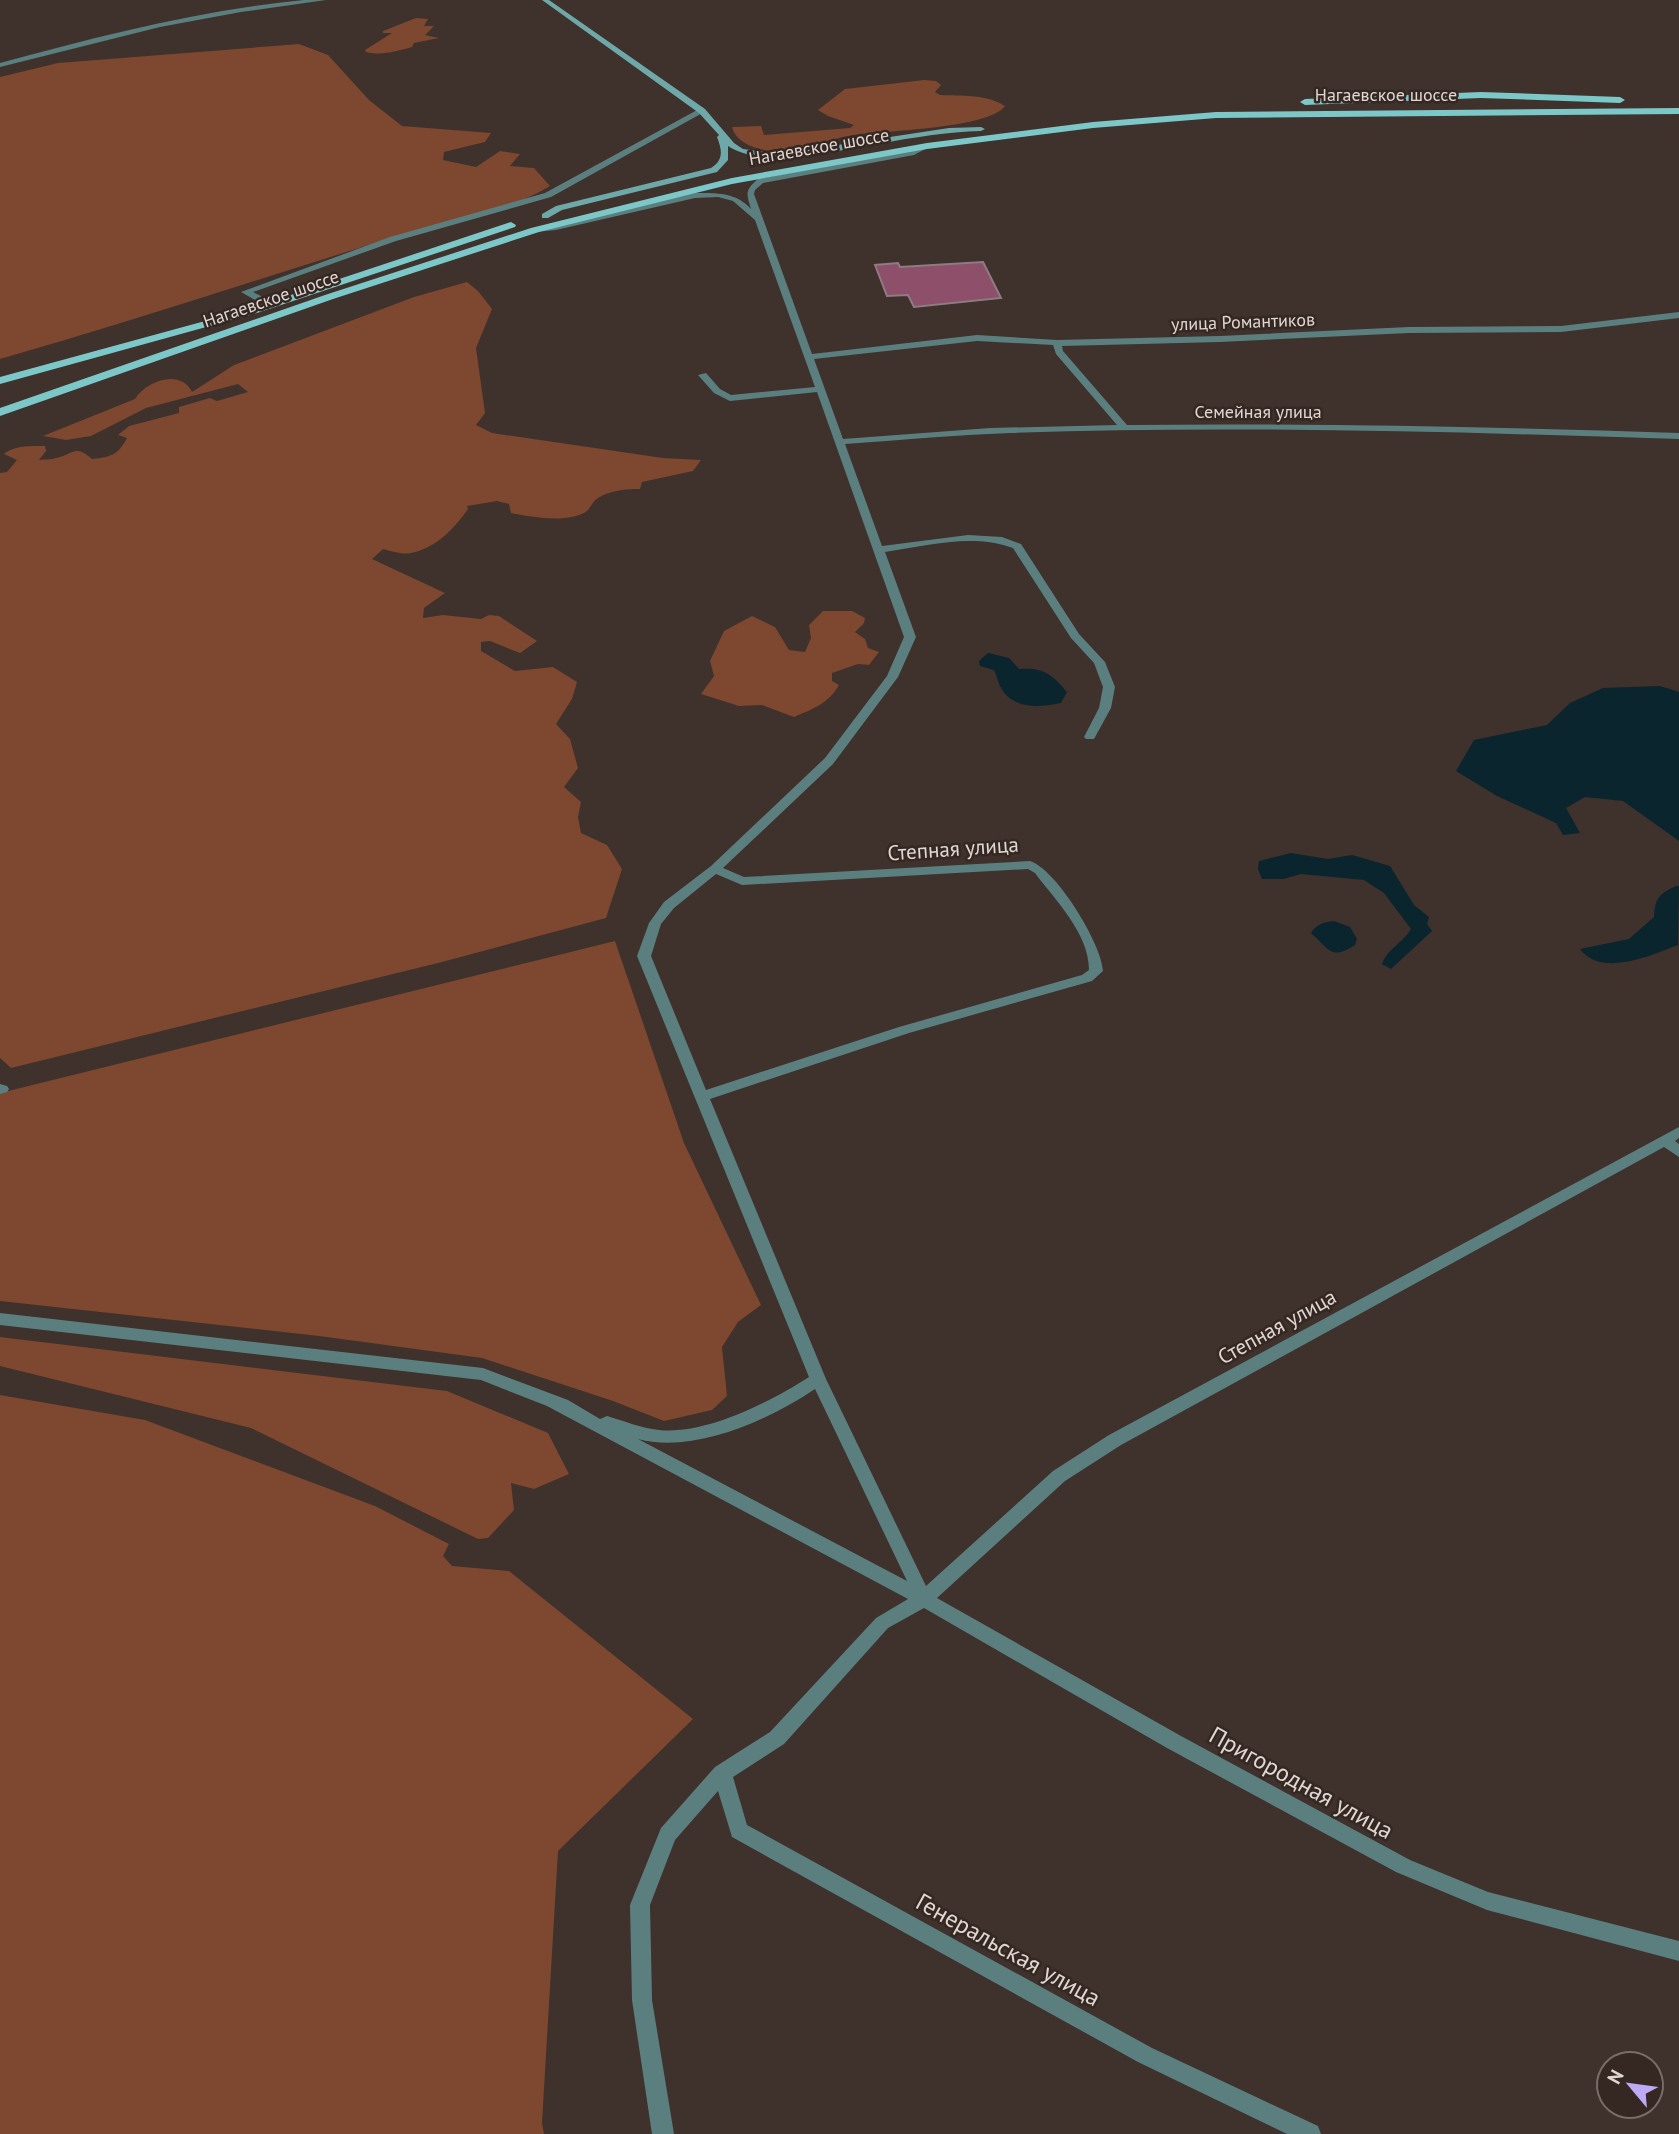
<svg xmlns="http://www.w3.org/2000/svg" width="1679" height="2134" viewBox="0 0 1679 2134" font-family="'PT Sans',sans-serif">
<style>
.green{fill:#7d4730}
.water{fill:#0a252d}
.building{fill:#8d4f69;stroke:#8d7c82;stroke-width:2}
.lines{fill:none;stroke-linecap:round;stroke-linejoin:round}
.street{fill:#5b7f7f;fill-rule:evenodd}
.secondary{fill:#6ea8a9;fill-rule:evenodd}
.primary{fill:#7cc8c9;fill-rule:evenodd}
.labels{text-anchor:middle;stroke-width:5;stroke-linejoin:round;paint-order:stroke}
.far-street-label{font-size:18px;fill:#e0d7d3;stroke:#352722}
.street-label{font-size:21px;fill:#e0d7d3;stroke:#352722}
.near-street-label{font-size:24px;fill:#e0d7d3;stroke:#352722}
</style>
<rect width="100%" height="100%" fill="#3f312b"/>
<path class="green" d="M416,18L428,19L424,26H434L425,35L439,38L414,43L412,47C398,51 381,56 366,52L365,50L392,33H383V31Z
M299,44L328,55L369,100L402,126L491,133L485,142L444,152L443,160L476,167L500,151L520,154L510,166L534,168L550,186C502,215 441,222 388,239C259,279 130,322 0,359V77L58,63Z
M924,80L936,81L941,85L935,92L940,95C962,96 986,94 1005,106C989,128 888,131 860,134C832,138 804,149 776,151C760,151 736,144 732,127L761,126L764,135L850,128L854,125L828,116L818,110L845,89Z
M467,282L478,291L492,309L476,348L485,413L476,425L492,433L663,458L701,460L693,471L642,482L640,489C626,489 611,490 598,498C593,501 591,507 587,511C569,524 531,517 511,513L509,504L497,501L467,506L468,509C454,529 436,548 411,553C403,555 391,551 383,549L372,559L445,593L424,608L423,618L443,615L481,619L489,615L499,616L537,641L520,653L490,641L481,642V651L515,671L553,667L577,682L572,699L556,724L570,739L578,768L564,787L581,802L578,817L581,833L607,845L622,869L606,918L442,962L11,1068L0,1058V473L7,472L17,460L4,454C14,445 32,446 45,446L46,451L39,460C45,459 51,460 56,458C74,454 75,444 92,459C111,457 118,455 127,438L118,435L129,426L179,413V407L210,398L217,401L248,392L238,384L146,408L91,436L66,440L43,436L135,399C147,380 181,369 192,392L234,365L414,297Z
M823,611H852L865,618L864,623L855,632L865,639L868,648L879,652L869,665L858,664L832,673V681L839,685C829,703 813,709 794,717L762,705L739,706L701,694L714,676L710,661L724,631L752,616L775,627L789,650L805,652L811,638L809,625Z
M615,941L684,1143L761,1305L738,1322L722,1347L727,1396L712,1410L664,1421L613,1401L482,1358L319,1336L0,1301V1093Z
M0,1337L447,1391L548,1433L569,1474L534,1489L511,1483L514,1510L488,1538L478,1539L251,1428L0,1366Z
M0,1395L145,1420L375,1506L449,1544L443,1556L452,1566L509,1571L693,1719L558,1851L542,2123L544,2134H0Z"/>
<path class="water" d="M988,653L1009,658L1019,669C1043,667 1052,674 1067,692L1061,703C1042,707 1016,710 1003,691C999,686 997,676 994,670L980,666L979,661Z
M1660,686L1679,692V841L1623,801L1585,797L1566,808L1580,833L1563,835L1556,823L1497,796L1456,771L1474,740L1547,725L1570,703L1603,688Z
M1291,853L1328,859L1352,855L1390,866L1414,905L1429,917L1427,924L1432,931L1391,969L1382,964C1387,949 1403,943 1411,929L1384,893L1364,880L1301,874L1283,879H1262L1258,869L1259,861Z
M1676,886H1679L1678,945C1652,955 1601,978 1580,949L1629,939L1654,917C1655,898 1659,894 1676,886Z
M1334,921L1350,927L1357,939L1355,945C1331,961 1329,949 1311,933C1316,924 1325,922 1334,921Z"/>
<path class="building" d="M983,262L1001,298L914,307L908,295L887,296L875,265L898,263L900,267Z"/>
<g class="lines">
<path class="street" d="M304,0H326L241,12L160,27L0,67V63C100,36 200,10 304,0Z
M699,109L706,111L551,197L396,241L253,292L261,296V300H255L241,292L390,237L545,193Z
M924,144L931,146L914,155L763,183L755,190L754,194L812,354L977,335L1057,340L1220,336L1409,327L1561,326L1679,312V318L1561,332L1409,333L1220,342L1062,346L1063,351L1127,425C1311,423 1495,427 1679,433V439C1456,432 1232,425 1010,433C955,435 900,440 845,444L882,546L968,535L1002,537L1021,544L1079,634L1105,662L1115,687L1111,708L1094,739H1086L1084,737L1099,708L1103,687L1094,663L1071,638L1013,548C971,533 927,546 885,552L916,637L898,677L833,764L723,868L744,877L1030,861C1056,869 1102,944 1103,971L1092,981L909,1033L710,1099L826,1379L926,1586L1053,1471L1109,1435L1679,1127V1138L1675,1141L1679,1144V1157L1664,1147L1121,1445L1065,1481L937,1598L1181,1736L1410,1860L1488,1892L1679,1941V1961L1487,1910L1396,1872L1167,1748L924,1608L888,1628L784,1744L733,1777L747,1825L1152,2048L1318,2126L1321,2134H1287L1138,2062L732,1837L718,1791L675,1840L650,1905L652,2000L674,2134H652L632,2000L630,1905L661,1828L715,1767L770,1732L876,1618L908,1599L547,1406L481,1380L0,1325V1313L483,1368L568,1400L600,1419L607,1416C624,1421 641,1428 659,1430C706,1435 770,1402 809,1377L637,956L649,923L664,902L711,866L825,758L887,676L904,637L817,392L730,401L714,393L698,375L706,373L720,389L731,395L815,387L755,220L733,201L718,197L695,198L556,230L535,232L531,230L695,193C716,193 736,192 751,209C746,193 745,190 758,179L909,151ZM977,341L1053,345L1056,354L1117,425L990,428L843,439L814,359ZM1028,869L1035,873C1055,900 1089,933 1089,970L1082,975L899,1027L706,1090L651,956L661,924L674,908L716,874L742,885ZM815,1389L907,1581L638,1439C694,1454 769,1420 815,1389Z
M0,1084L7,1086L9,1089L7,1092L0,1094Z"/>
<path class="secondary" d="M542,0H549L705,109L734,143L743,149L778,154L949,128L981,127L985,129L981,131C913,133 848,153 781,158C764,159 742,155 728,146V160L717,172L562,210L548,218H542V214L556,206L711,168C724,160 722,150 717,137L719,135L699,113Z"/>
<path class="primary" d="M1481,92L1620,97L1625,100L1620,103L1481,98L1305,105L1300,102L1305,99Z
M1679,108V114L1216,118L1093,128L927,149L732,184L539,232L333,299L0,416V408L325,295L531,228L732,178L927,143L1093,122L1216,112Z
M511,222L516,225L515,227L257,313L0,384V377L249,309Z"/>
</g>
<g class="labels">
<g class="far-street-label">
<text x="1386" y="101">Нагаевское шоссе</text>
<text transform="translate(819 147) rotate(-10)" y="6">Нагаевское шоссе</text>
<text transform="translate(271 299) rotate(-19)" y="6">Нагаевское шоссе</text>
<text transform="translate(1243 322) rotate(-2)" y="6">улица Романтиков</text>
<text x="1258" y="418">Семейная улица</text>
</g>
<g class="street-label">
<text transform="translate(953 849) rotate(-4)" y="7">Степная улица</text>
<text transform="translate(1277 1327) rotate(-29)" y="7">Степная улица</text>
</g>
<g class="near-street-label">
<text transform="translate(1301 1783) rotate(29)" y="8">Пригородная улица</text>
<text transform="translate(1008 1950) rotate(29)" y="8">Генеральская улица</text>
</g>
</g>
<g transform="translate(1630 2085) rotate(299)"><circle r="33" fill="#352722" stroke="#796d69" stroke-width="2"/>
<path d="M0-5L12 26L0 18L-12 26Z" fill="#bea9f5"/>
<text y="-10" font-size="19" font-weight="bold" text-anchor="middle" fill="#e0d7d3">N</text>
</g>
</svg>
